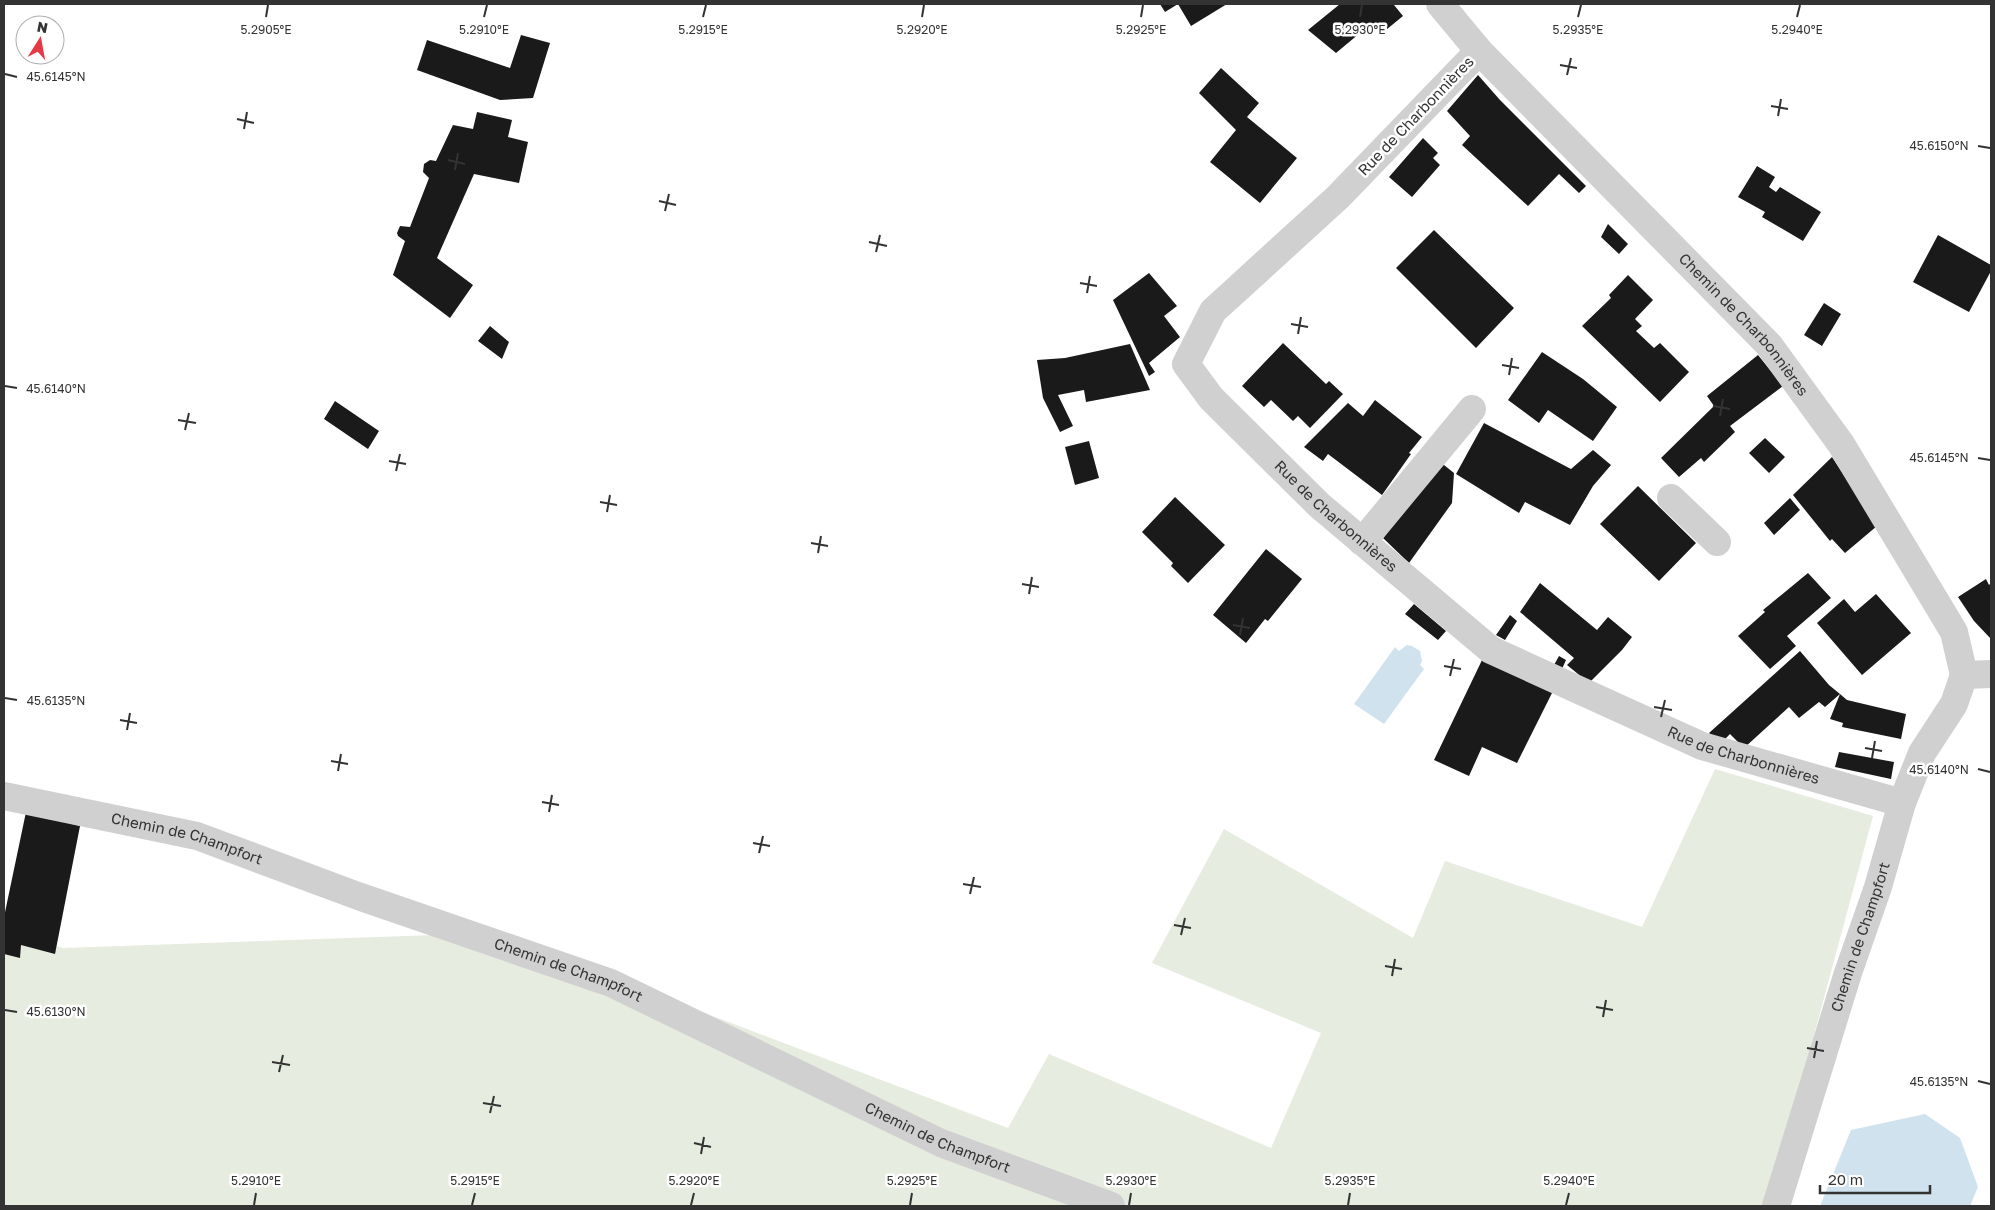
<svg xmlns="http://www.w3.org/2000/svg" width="1995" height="1210" viewBox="0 0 1995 1210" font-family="'Golos Text',sans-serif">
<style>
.green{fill:#e6ecdf}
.water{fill:#cfe2ee}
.building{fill:#1a1a1a}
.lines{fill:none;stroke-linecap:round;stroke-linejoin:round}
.minor{stroke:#d0d0d0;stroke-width:28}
.ticks{fill:none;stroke:#333;stroke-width:2}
.labels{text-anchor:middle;stroke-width:5;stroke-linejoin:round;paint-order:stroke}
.street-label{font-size:15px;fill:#333;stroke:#fff}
.ticks-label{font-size:12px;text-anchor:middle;fill:#333;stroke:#fff;stroke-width:5;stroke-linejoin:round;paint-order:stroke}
</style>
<rect width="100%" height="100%" fill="#fff"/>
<path class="green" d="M1715,769L1873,816L1768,1206H4V932L63,948L494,933L1008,1128L1049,1054L1271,1148L1321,1033L1152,963L1224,829L1413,938L1445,861L1642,927Z"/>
<path class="water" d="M1407,645L1412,646L1420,651L1422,661L1420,665L1424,669L1384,724L1354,704L1395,647L1399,651Z
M1925,1114L1960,1138L1978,1187L1970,1206H1820L1851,1130Z"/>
<path class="building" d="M1160,4H1227L1191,26L1178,4L1165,12Z
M1340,4H1395L1394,5L1403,16L1381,34L1372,23L1336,53L1308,30Z
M521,35L550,43L533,98L500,100L417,70L427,40L510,68Z
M1221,68L1259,103L1247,117L1297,158L1260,203L1210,162L1236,130L1199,93Z
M1478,75L1500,100L1586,186L1579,193L1559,174L1528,206L1462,145L1470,136L1447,111Z
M477,112L512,120L508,137L528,142L519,183L474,174L437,258L473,285L450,318L393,275L405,241L398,236L397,233L400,226L410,227L429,178L423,172L424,164L430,160L436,161L453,125L473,129Z
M1423,138L1438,153L1433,158L1440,165L1412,197L1389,177Z
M1757,166L1775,177L1769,187L1776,192L1780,187L1821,212L1803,241L1762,217L1765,212L1738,197Z
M1608,224L1628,244L1619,254L1601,237Z
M1434,230L1514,308L1476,348L1396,268Z
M1938,235L1991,265V271L1969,312L1913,282Z
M1149,273L1177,306L1164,316L1180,337L1149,363L1155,372L1149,376L1113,300Z
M1628,275L1653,300L1635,319L1642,326L1636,331L1654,348L1660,343L1689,372L1660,402L1582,326L1611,298L1609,295Z
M1824,303L1841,314L1822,346L1804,335Z
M490,326L509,342L502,359L478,341Z
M1283,343L1326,384L1329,381L1343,394L1310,428L1298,416L1293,421L1271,400L1264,407L1242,386Z
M1130,344L1150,390L1086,402L1084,390L1058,395L1073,426L1060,432L1043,398L1037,360L1065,358Z
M1542,352L1583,379L1617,407L1593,441L1548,410L1539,423L1508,400Z
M1758,355L1783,386L1730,426L1735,432L1704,462L1701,458L1679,477L1661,458L1714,406L1707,396Z
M1375,400L1422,437L1409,453L1411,454L1382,495L1328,454L1323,461L1304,447L1348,403L1363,416Z
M335,401L379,431L368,449L324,419Z
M1484,423L1571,469L1593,450L1611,465L1593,486L1570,525L1525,502L1519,513L1456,474Z
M1765,438L1785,457L1769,473L1749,453Z
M1089,441L1099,478L1075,485L1065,447Z
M1832,457L1877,526L1845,553L1832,539L1830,541L1793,495Z
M1439,461L1454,473L1452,503L1409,563L1383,538Z
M1638,486L1696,543L1659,581L1600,524Z
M1175,497L1225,545L1188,583L1171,566L1173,563L1142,532Z
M1790,498L1800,510L1774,535L1764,523Z
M1266,549L1302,579L1268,621L1265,619L1246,643L1213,615Z
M1808,573L1831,598L1787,636L1796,646L1770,669L1738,636L1765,612L1763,610Z
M1986,579L1989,585L1991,583V639L1974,621L1958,597Z
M1540,583L1597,630L1608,617L1632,637L1622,650L1589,683L1567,665L1574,658L1520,612Z
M1876,594L1911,633L1862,675L1817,623L1844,599L1855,612Z
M1414,604L1446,631L1438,640L1405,614Z
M1510,615L1517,621L1505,640L1496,635Z
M1800,651L1829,685L1840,694L1825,707L1819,702L1799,718L1789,707L1744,748L1730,734L1720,744L1709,733Z
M1559,656L1566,660L1562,669L1554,665Z
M1483,658L1553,691L1517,763L1482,747L1469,776L1434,760Z
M1840,694L1847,700L1906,714L1901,739L1842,727L1843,723L1830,719Z
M1839,752L1894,762L1891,779L1835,767Z
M26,812L80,826L55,954L21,945L20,958L4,954V917Z"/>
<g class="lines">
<g class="minor">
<path id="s1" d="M1440,4L1479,51L1769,345L1841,444L1954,632L1964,675"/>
<path id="s2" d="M1479,51L1338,197L1213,311L1186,364L1211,398L1319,505L1491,650L1702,746L1902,803"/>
<path d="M1671,498L1717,542"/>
<path d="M1362,542L1472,409"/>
<path d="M1964,675L1991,674"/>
<path id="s3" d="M4,796L197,836L358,896L611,983L941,1143L1111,1206"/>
<path id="s4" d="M1776,1206L1848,973L1878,887L1902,803L1922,753L1954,704L1964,675"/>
</g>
</g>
<path class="ticks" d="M266,17L268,5M484,17L487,5M703,17L706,5M922,17L924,5M1141,17L1143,5M1360,17L1362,5M1578,17L1581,5M1797,17L1800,5M1560,65L1577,68M5,74L17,77M1567,75L1571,58M1771,106L1788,109M1778,116L1781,99M237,119L254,123M244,129L247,112M1978,146L1990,148M448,160L465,164M455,170L458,153M659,201L676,205M665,211L669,194M869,242L887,246M876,252L880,235M1080,283L1097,286M1087,293L1090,276M1291,324L1308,327M1298,334L1301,317M1502,365L1519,368M1509,375L1512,358M5,386L17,388M1713,406L1730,409M1720,416L1723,399M178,420L196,423M185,430L189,413M1978,458L1990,460M389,461L406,464M396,471L400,454M600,502L617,505M607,512L610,495M811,543L828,546M818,553L821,536M1022,584L1039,587M1029,594L1032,577M1233,625L1250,628M1240,635L1243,618M1444,666L1461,669M1450,676L1454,659M5,698L17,700M1654,707L1672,710M1661,717L1665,700M120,720L137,723M127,730L130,713M1865,748L1882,751M1872,758L1875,741M331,761L348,764M1978,769L1990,772M338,771L341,754M542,802L559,805M549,812L552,795M753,843L770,846M759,853L763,836M963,884L981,887M970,894L974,877M1174,925L1191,928M1181,935L1185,918M1385,966L1402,969M1392,976L1395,959M1596,1007L1613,1010M5,1010L17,1012M1603,1017L1606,1000M1807,1048L1824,1051M1814,1058L1817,1041M272,1062L290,1065M279,1072L283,1055M1978,1081L1990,1084M483,1103L501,1106M490,1113L494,1096M694,1143L711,1147M701,1154L704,1137M254,1205L256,1193M472,1205L475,1193M691,1205L694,1193M910,1205L912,1193M1129,1205L1131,1193M1348,1205L1350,1193M1566,1205L1569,1193"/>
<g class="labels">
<g class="street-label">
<text transform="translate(1416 116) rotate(-46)" y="5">Rue de Charbonnières</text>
<text dy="5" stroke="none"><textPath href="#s1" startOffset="442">Chemin de Charbonnières</textPath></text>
<text dy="5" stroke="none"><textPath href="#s2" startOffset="646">Rue de Charbonnières</textPath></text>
<text dy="5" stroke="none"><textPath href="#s2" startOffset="1125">Rue de Charbonnières</textPath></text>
<text dy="5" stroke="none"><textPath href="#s3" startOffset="188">Chemin de Champfort</textPath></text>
<text dy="5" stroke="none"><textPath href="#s4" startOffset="282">Chemin de Champfort</textPath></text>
<text dy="5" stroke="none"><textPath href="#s3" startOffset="592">Chemin de Champfort</textPath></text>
<text dy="5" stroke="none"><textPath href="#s3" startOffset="998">Chemin de Champfort</textPath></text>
</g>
</g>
<g class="ticks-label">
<text x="266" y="34">5.2905°E</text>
<text x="484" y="34">5.2910°E</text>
<text x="703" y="34">5.2915°E</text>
<text x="922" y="34">5.2920°E</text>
<text x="1141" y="34">5.2925°E</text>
<text x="1360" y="34">5.2930°E</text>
<text x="1578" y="34">5.2935°E</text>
<text x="1797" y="34">5.2940°E</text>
<text x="56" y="81">45.6145°N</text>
<text x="1939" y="150">45.6150°N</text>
<text x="56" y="393">45.6140°N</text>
<text x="1939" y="462">45.6145°N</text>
<text x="56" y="705">45.6135°N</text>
<text x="1939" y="774">45.6140°N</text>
<text x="56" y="1016">45.6130°N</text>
<text x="1939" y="1086">45.6135°N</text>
<text x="256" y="1185">5.2910°E</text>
<text x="475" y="1185">5.2915°E</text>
<text x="694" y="1185">5.2920°E</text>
<text x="912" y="1185">5.2925°E</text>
<text x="1131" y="1185">5.2930°E</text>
<text x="1350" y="1185">5.2935°E</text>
<text x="1569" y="1185">5.2940°E</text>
</g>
<rect width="1995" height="1210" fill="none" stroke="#333333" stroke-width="10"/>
<g transform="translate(40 40) rotate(11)"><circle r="24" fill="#ffffff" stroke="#adadad"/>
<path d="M0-4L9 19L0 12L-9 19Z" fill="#e63946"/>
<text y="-8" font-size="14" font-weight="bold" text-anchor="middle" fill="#333333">N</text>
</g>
<path d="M1820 1185v8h110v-8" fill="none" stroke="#333333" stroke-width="2.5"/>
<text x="1828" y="1185" font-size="15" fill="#333333" stroke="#ffffff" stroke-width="4" paint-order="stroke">20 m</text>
</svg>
